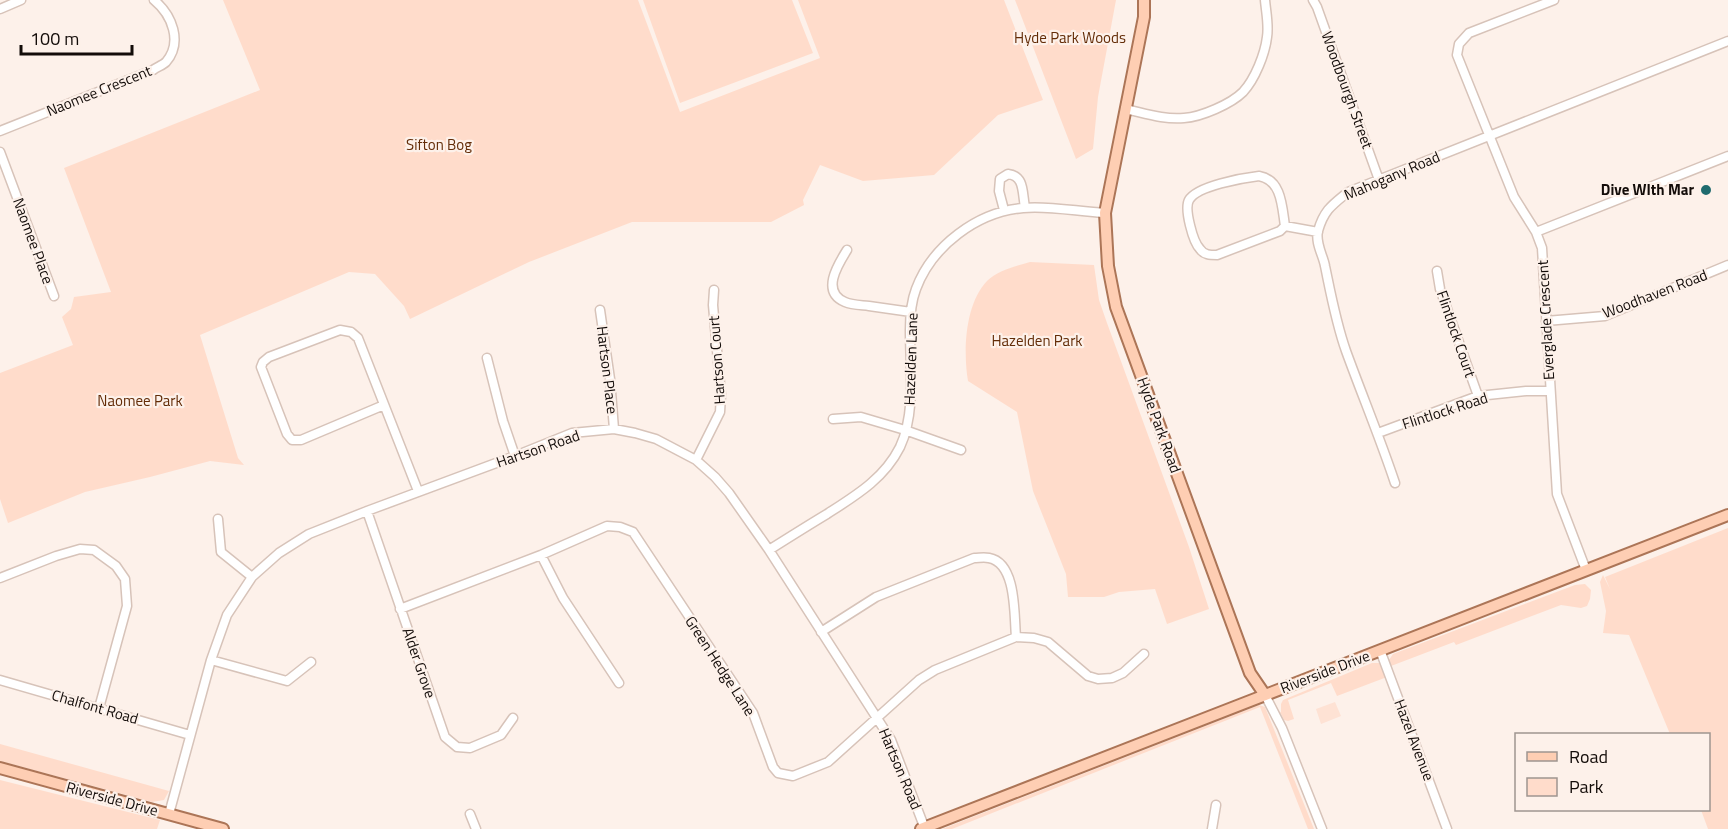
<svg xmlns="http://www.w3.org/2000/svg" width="1728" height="829" viewBox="0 0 1728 829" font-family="'Titillium Web',sans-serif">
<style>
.built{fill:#fee2d4}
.green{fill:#ffdccb}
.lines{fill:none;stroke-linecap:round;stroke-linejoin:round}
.minor-casing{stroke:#d7c3b9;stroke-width:11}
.major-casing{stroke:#ac7557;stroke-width:14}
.minor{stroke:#fff;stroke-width:8}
.major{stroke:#feceb3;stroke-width:10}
.poi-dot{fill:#1f6b6e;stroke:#fdf1ea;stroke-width:2}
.labels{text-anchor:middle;stroke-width:4.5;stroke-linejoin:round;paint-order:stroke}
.park-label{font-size:15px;fill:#632c07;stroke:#fdf1ea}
.street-label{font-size:15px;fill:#130c09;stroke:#fdf1ea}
.poi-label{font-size:15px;font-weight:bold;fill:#130c09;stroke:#fdf1ea;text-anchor:end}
</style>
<rect width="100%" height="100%" fill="#fdf1ea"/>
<path class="built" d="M1335,702L1341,716L1321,724L1316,709Z"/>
<path class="green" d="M223,0H638L680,112L820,58L798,0H1004L1043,100L998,115L934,175L863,181L820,165L803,200L804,205L771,222H632L529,262L410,319L404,306L375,274L349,272L200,335L238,458L244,465L210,461L150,477L85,492L8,523L0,499V373L73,345L62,317L71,309L74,297L111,292L64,168L260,90Z
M643,0H792L813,53L680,103Z
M1015,0H1116L1098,97L1093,149L1076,159Z
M1030,262L1094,265L1099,300L1107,323L1189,547L1209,609L1167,624L1155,589L1119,592L1104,597H1068L1066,574L1033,491L1017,412L968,381C963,351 965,304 987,281C998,270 1016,266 1030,262Z
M1728,528V829H1708L1701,810H1708V734H1670L1629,635L1603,633L1606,611L1600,582L1603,575L1610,589L1605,577Z
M1585,584L1591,590L1590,599L1587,606L1581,608L1561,605L1456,645L1454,642L1391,666L1389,660L1393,654L1575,585Z
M1372,663H1379L1387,677L1337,696L1331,683L1288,700L1294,719L1288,721L1284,720L1280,712H1281V704L1283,700Z
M1259,705L1265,707L1314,829H1308L1260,707L952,829H942Z
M0,744L169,791L164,800L152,802L0,761Z
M0,780L160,820L157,829H0Z"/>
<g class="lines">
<g class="minor-casing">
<path id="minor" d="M1313,0L1317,7L1379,180
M1554,0L1469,33L1459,44L1457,55L1514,197L1536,232L1542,248L1557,494L1586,570
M0,9L21,0
M1125,109C1144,113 1164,120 1184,118C1201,117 1231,104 1243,92C1255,79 1265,54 1267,37C1269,25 1266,12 1265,0
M0,131L153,70C157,67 163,65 166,62C183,42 172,15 154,0
M0,152L54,296
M1004,210L999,191L1000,179L1008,174C1025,176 1022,193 1025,207
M1285,226C1282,207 1282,180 1259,176C1242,178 1197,186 1189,200C1184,209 1193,242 1200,249C1204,255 1210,255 1217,255L1280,231L1285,226L1318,232
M1536,232L1728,156
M847,250C837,266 821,292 845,302C852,305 861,305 869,306C883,308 897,310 911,312
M1437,271L1440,289L1478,396
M600,310L610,379L614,429
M1546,321L1605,316L1728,265
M487,358L503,421L515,456
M384,405L301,440H292L287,434L261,367L263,362L269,357L340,330L351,332L358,338L418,491
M833,419L861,417L905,430L961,450
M1378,433L1478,396L1526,391H1550
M696,460L720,412L721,395L713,305L714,290
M1395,483C1380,438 1362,395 1346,351C1336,323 1331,295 1325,266C1323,255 1315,243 1318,231C1324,210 1332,205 1348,192L1728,41
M367,511L445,737L457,747L470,748L501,735L513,718
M218,519L221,552L252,577
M769,550C788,538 807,526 827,514C855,496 884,479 900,447C916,413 910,366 910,330C910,317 911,302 916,289C932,246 977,212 1023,208C1047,205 1080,212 1105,213
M541,555L563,598L619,683
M0,578L56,556L80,549L94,550L116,566L125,579L127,606L99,708
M400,609L541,555L607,526L620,527L633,532L753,713L773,767L778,773L793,776L828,762L919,680L935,670L1016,637L1034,638L1048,642L1088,676L1098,679L1112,678L1123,673L1144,654
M821,632L876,597L974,558C979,558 984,557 989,558C1017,563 1014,616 1016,637
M1380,650L1447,829
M211,660L287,681L311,662
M0,680L190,735
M1265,695L1282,728L1322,829
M169,814L211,660L227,615L252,577L279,553L309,534L367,511L515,456L572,433L614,429L635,433L656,439L696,460L715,477L729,493L769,550L891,740L925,829
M470,814L476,829
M1212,829L1216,805"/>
</g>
<g class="major-casing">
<path id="major" d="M1144,0V17L1105,213L1108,266L1116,307L1250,673L1265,695
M0,768L223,829
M921,829L1728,515"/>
</g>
<use href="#minor" class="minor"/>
<use href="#major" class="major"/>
</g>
<circle class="poi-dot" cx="1706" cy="190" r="6"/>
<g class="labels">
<g class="park-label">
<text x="1070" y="43">Hyde Park Woods</text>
<text x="439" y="150">Sifton Bog</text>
<text x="1037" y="346">Hazelden Park</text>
<text x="140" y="406">Naomee Park</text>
</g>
<g class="street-label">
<text transform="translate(1347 90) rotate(70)" y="5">Woodbourgh Street</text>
<text transform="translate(99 91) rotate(-22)" y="5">Naomee Crescent</text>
<text transform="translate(1392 176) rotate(-23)" y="5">Mahogany Road</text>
<text transform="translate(33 241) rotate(70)" y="5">Naomee Place</text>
<text transform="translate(1655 294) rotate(-21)" y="5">Woodhaven Road</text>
<text transform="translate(1546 320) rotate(-93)" y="5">Everglade Crescent</text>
<text transform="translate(1456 334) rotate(71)" y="5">Flintlock Court</text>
<text transform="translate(911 359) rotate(-88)" y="5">Hazelden Lane</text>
<text transform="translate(717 360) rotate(-94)" y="5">Hartson Court</text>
<text transform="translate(607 370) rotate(83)" y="5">Hartson Place</text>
<text transform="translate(1445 411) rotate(-18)" y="5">Flintlock Road</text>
<text transform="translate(1159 425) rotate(70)" y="5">Hyde Park Road</text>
<text transform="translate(538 449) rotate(-19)" y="5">Hartson Road</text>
<text transform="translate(419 663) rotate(71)" y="5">Alder Grove</text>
<text transform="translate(720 666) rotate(57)" y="5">Green Hedge Lane</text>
<text transform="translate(1325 672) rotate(-21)" y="5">Riverside Drive</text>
<text transform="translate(95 707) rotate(16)" y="5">Chalfont Road</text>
<text transform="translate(1414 740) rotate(69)" y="5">Hazel Avenue</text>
<text transform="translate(900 769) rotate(67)" y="5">Hartson Road</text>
<text transform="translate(112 799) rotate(15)" y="5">Riverside Drive</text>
</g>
<g class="poi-label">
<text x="1694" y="195">Dive WIth Mar</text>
</g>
</g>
<rect x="1515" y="733" width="195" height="78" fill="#fdf1ea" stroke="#9f9590" stroke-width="1.5"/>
<rect x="1527" y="752" width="30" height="9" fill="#feceb3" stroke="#9f9590" stroke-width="1.5"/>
<text x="1569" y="763" font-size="18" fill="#130c09">Road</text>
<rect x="1527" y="778" width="30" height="18" fill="#ffdccb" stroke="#9f9590" stroke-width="1.5"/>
<text x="1569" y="793" font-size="18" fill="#130c09">Park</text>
<path d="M21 45v9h111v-9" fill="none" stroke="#130c09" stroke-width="3"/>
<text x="30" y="45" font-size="18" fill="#130c09" stroke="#fdf1ea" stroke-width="4.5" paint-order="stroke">100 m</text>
</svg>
